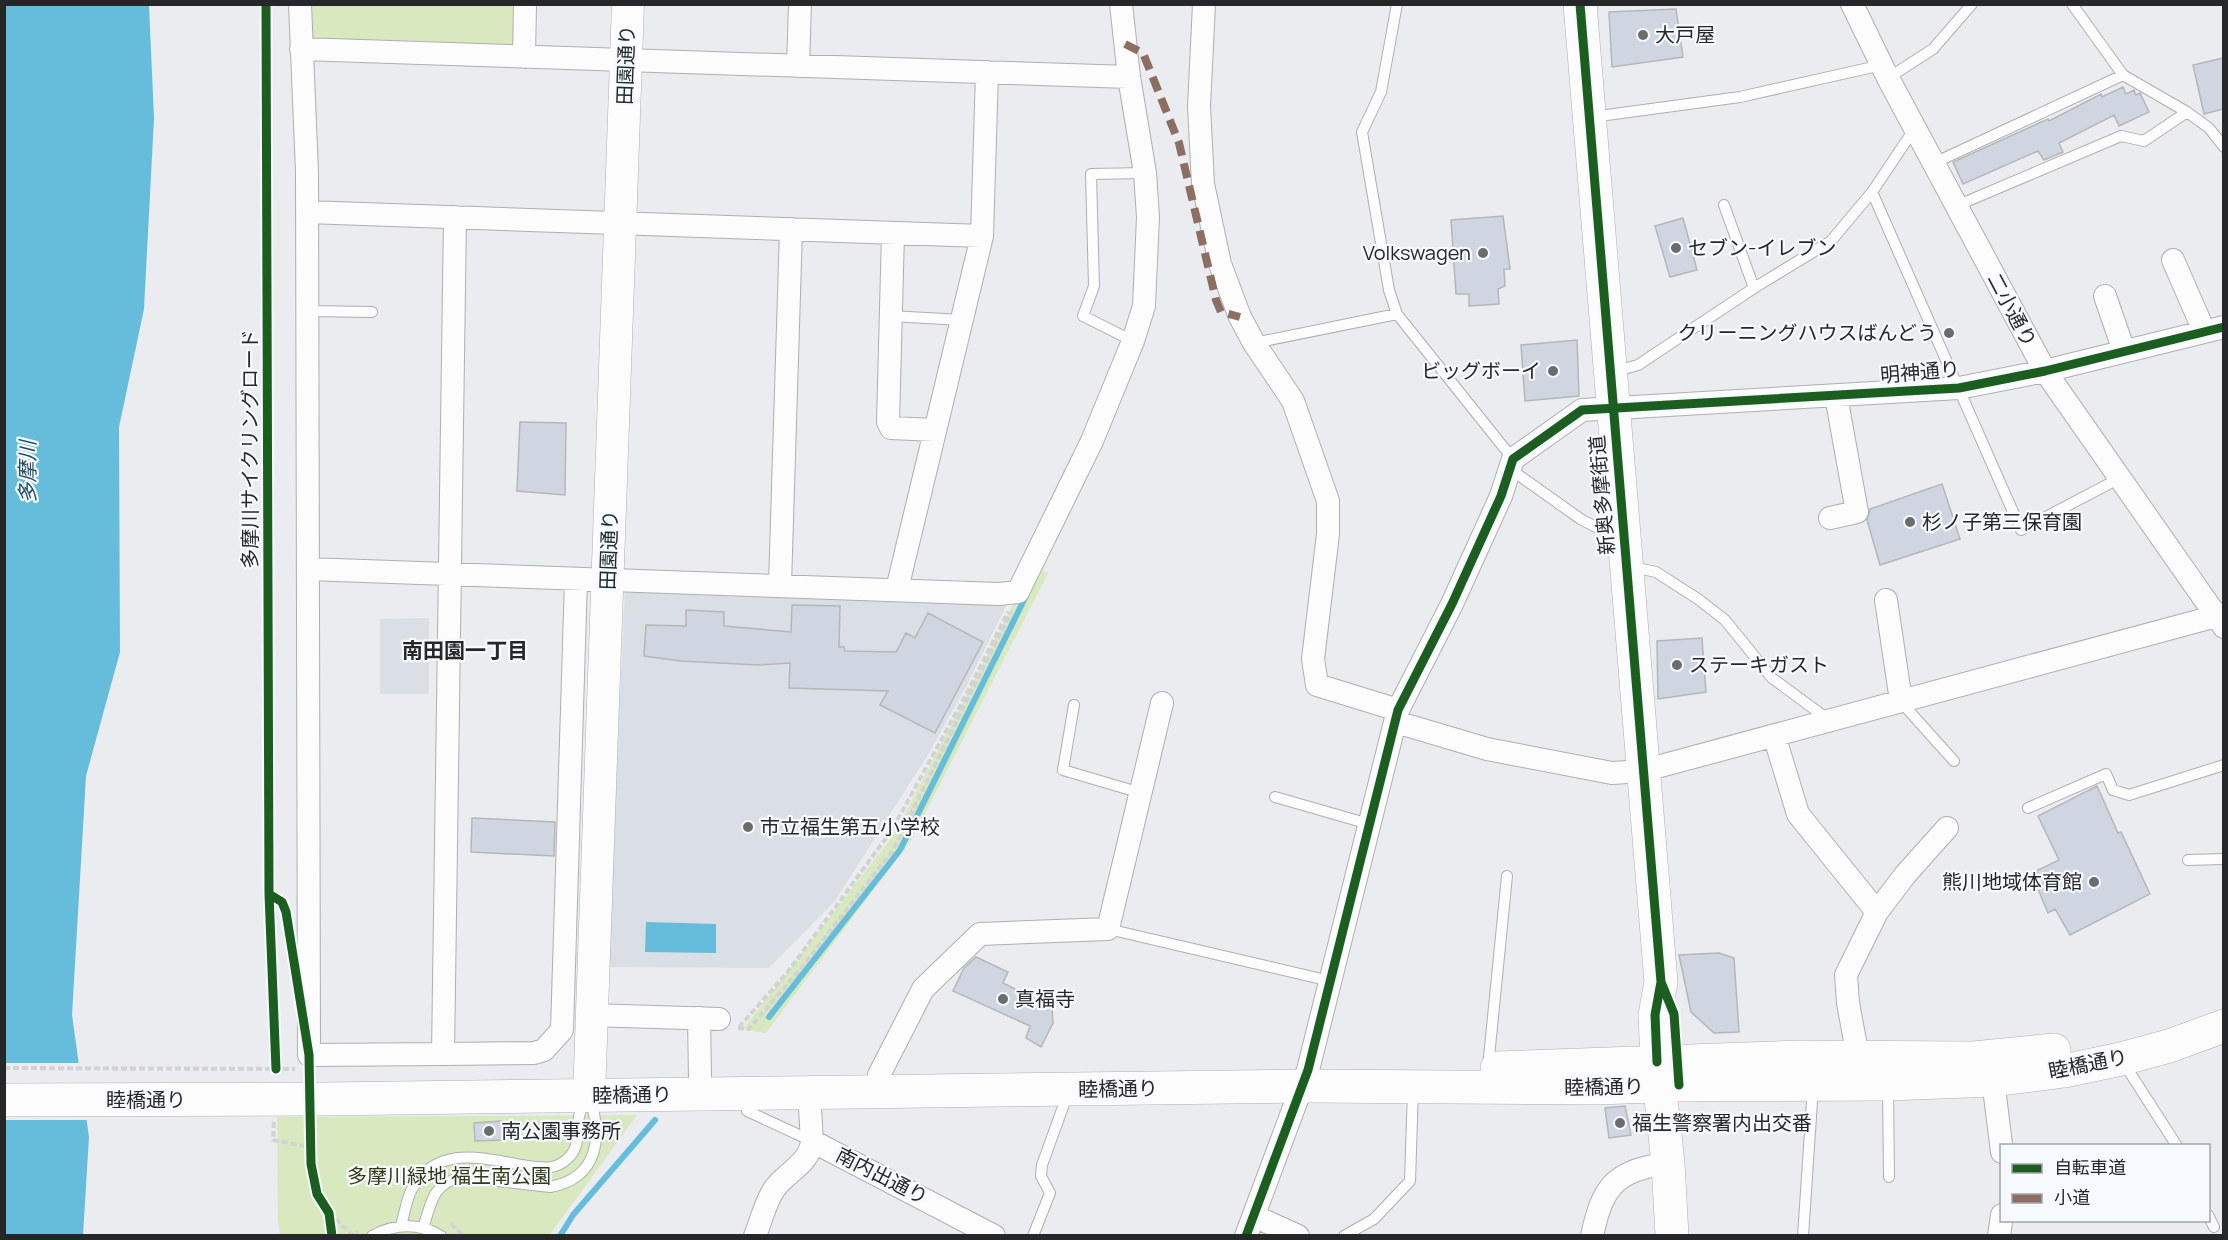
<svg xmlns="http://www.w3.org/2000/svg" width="2228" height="1240" viewBox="0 0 2228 1240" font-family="Manrope,'Noto Sans JP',sans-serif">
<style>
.built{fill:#dadfe6}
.green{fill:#d8e9bf}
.water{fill:#66bcdb}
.pier{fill:#eaecef}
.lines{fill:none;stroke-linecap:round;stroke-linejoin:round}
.stream{stroke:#66bcdb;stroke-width:6}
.building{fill:#d0d6e1;stroke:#b5b6b9;stroke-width:1.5}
.lane-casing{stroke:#aeafb1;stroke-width:12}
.street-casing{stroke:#aeafb1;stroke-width:24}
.secondary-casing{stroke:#aeafb1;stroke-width:33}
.primary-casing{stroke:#aeafb1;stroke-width:34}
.path{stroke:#d2d2d4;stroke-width:4;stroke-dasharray:6 3;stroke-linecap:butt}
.lane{stroke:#fcfcfd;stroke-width:10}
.street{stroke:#fcfcfd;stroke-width:22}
.secondary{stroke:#fcfcfd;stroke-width:32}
.primary{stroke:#fcfcfd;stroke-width:33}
.quiet{stroke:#8d6e63;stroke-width:8;stroke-dasharray:15 8;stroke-linecap:butt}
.cycleway-casing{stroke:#f6f9fd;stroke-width:13}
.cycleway{stroke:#1b5e20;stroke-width:9}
.poi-dot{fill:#6b6c6e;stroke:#f6f9fd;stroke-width:2}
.labels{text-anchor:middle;stroke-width:4.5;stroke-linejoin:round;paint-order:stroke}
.poi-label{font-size:20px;fill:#262729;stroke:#f6f9fd;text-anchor:start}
.street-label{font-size:20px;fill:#262729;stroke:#f6f9fd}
.park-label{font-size:20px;fill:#2f3b17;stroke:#f6f9fd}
.water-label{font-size:21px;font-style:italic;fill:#205062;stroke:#f6f9fd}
.neighbourhood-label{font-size:21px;font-weight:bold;fill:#262729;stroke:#f6f9fd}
</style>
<rect width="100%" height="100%" fill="#eaecef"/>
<path class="built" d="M625,588L1008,602L967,685L929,753L835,901L769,968L608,967Z
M429,618V694H380V619Z"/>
<path class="green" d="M304,5H517L515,53L306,46Z
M1033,566L1048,573L912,839L766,1033L743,1029L895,833Z
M637,1115L549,1236L280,1235L278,1221L277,1117Z"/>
<path class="water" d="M5,5H149L154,118L144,309L119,427L120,652L86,776L72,1015L89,1137L83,1235L5,1236Z
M646,922L716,924V953L645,952Z"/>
<path class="pier" d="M5,1063H82L90,1120H5Z"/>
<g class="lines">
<path class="stream" d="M769,1017L900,850L1026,596
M560,1236L573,1215L655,1120"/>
</g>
<path class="building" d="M1676,9L1683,57L1612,67L1609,12Z
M2223,58V109L2204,114L2193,65Z
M2123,87L2126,94L2134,90L2136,95L2140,93L2149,112L2119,126L2114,115L2059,143L2063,152L2044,160L2038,151L1963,184L1953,162L2048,119L2049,121L2101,94L2102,97Z
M1503,216L1510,269H1504L1505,286L1498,289L1499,304L1469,306V294H1456L1451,220Z
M1683,218L1697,270L1670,277L1655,226Z
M1577,340L1579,396L1525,401L1521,345Z
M520,422L566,423L565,495L517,491Z
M1942,484L1960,539L1880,565L1867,520L1870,509Z
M792,605L840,606L839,647H844L845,651L896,652L906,633L915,638L928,613L983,642L935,733L880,705L888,691L789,688L790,663L759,665L681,661L644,656L646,625L686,626V610L724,612V626L791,632Z
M1702,638L1706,692L1658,699L1657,641Z
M2097,786L2118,833L2121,832L2150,894L2070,935L2055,909L2048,913L2038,889L2044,883L2036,871L2059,860L2038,816Z
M472,818L555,822L554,856L471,852Z
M1719,953L1734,958L1739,1032L1714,1033L1691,1012L1679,955Z
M976,957L1008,972L1003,983L1052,1008L1053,1023L1041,1047L1026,1038L1030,1026L953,991L964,968Z
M1625,1106L1631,1135L1609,1138L1605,1108Z
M502,1121L503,1140L475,1141L474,1123Z"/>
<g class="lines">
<g class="lane-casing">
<path id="lane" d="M1397,4L1381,92L1362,132L1389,290L1397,314L1513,459
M2072,4L2123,75L2187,112L2209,128L2224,147
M1888,78L1933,49L1972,4
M1592,117L1740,97L1882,65
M1934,163L2123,75
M1872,192L2021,530L2120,478
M1724,205L1754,288
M1956,206L2121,136L2144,141L2187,112
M308,311L372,312
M890,316L962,320
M1133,341L1083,316L1094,286L1091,174L1145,173
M1254,343L1397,314
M1613,372L1638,365L1754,288L1831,241L1872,192L1915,128
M1510,469L1582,520L1600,529L1620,533
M1632,567L1656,572L1698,599L1725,620L1772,678L1829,720
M1901,702L1954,761
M1074,705L1063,770L1141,793
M1275,797L1369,824
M2028,808L2106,774L2113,790L2129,795L2224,765
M2188,860L2224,859
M1108,929L1330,981
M2123,1062L2177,1146
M1488,1067L1507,876
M1888,1087L1889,1177
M747,1111L812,1141
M2208,1215L2214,1227
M401,1225C405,1213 406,1200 412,1189C438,1143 485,1159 528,1166C542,1168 556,1170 567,1159C581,1147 576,1133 579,1117C580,1110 585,1102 589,1096C603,1136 599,1178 550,1187L462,1177C432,1184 432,1201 423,1228
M372,1236C394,1224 418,1222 441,1236
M1033,1236L1050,1193L1041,1176L1042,1165L1068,1093
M1344,1236L1374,1219L1410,1181L1413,1089
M1803,1236L1813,1087"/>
</g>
<g class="street-casing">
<path id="street" d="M300,4L307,172L309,1055L443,1054
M1204,4L1199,106L1203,184L1220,264L1240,317L1254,343L1293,401L1328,501V534L1313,659L1317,685L1398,710
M1852,4L1888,78L2045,371L2224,627
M301,49L1129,77
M524,57L525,4
M798,66L800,4
M307,212L982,236
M455,217L443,1054L534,1053L544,1050L562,1030L576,580
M893,233L888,422L891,428L934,430
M2173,260L2204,331
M2105,296L2124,351
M1830,518L1857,512L1836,396
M308,569L999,594L1018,592L1092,441L1133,341L1144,306L1148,217L1145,173L1129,77L1121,4
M780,585L791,229
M897,589L982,236L987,72
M1886,600L1901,701
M1396,722L1487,749L1612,773L1642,771L2224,614
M1774,735L1798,814L1877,912
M590,1015L719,1019
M699,1018L700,1077
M1858,1057L1848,1003L1846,975L1877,912L1905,875L1947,828
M879,1075L923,989L980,934L1108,929L1162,703
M1993,1080L2002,1152
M809,1092L812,1141L994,1236
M1254,1216L1298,1236
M755,1236C761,1221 766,1200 775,1188C788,1171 810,1163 812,1141
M1246,1236L1308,1070L1398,710L1452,604L1501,496L1513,459L1582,410L1959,388L2045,371L2224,327
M1592,1236C1603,1184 1616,1171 1668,1163
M1999,1236L2002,1215"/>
</g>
<g class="secondary-casing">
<path id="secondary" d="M589,1096L628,4"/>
</g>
<g class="primary-casing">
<path id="primary" d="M1580,4L1661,982L1655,1015L1657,1062L1668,1163L1672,1236
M1497,1068L1801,1057L1973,1058L2054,1050
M4,1100L324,1099L1303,1086L1597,1088L1679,1085L1888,1084L1993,1080L2064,1071L2121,1059L2169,1046L2224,1026"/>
</g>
<path class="path" d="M739,1027L787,973L892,830L968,691L1008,612
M738,1028L749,1029L803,966L893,850L1011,612
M4,1068L295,1069
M274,1122L273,1140L310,1147
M329,1213L353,1235L358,1231
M451,1224L464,1236"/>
<use href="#lane" class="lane"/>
<use href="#street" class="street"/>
<use href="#secondary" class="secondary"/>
<use href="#primary" class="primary"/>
<path class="quiet" d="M1125,44L1143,53L1179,143L1216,300L1221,312L1240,317"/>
<g class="cycleway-casing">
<path id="cycleway" d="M266,4L269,894L276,1069
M1580,4L1661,982L1655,1015L1657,1062
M269,894L282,902L286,912L309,1055L311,1164L317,1194L329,1213L332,1236
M1661,982L1674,1014L1679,1085
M1246,1236L1308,1070L1398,710L1452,604L1501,496L1513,459L1582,410L1959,388L2045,371L2224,327"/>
</g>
<use href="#cycleway" class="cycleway"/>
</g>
<g class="poi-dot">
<circle cx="1643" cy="35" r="6"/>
<circle cx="1676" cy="248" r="6"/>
<circle cx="1483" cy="253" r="6"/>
<circle cx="1949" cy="333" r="6"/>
<circle cx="1553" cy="371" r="6"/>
<circle cx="1910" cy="522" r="6"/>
<circle cx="1677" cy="665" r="6"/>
<circle cx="748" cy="827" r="6"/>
<circle cx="2094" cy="882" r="6"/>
<circle cx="1003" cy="999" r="6"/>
<circle cx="1620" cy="1123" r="6"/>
<circle cx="489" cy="1131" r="6"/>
</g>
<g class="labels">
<g class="poi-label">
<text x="1655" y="42">大戸屋</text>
<text x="1688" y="255">セブン-イレブン</text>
<text x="1471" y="260" text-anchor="end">Volkswagen</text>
<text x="1937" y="340" text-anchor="end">クリーニングハウスばんどう</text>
<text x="1541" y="378" text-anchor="end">ビッグボーイ</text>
<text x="1922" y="529">杉ノ子第三保育園</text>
<text x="1689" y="672">ステーキガスト</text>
<text x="760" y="834">市立福生第五小学校</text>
<text x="2082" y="889" text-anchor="end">熊川地域体育館</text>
<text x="1015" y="1006">真福寺</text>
<text x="1632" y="1130">福生警察署内出交番</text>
<text x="501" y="1138">南公園事務所</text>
</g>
<g class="street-label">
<text transform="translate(626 65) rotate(-88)" y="7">田園通り</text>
<text transform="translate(2012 310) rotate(62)" y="7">二小通り</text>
<text transform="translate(1920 372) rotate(-5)" y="7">明神通り</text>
<text transform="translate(250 449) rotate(-90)" y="7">多摩川サイクリングロード</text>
<text transform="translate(1602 495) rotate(-95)" y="7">新奥多摩街道</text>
<text transform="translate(609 550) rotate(-88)" y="7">田園通り</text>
<text transform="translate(2088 1064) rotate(-11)" y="7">睦橋通り</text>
<text transform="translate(1604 1087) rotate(-1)" y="7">睦橋通り</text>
<text transform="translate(1118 1089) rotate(-1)" y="7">睦橋通り</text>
<text transform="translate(632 1095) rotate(-1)" y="7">睦橋通り</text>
<text x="146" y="1107">睦橋通り</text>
<text transform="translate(882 1176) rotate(27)" y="7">南内出通り</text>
</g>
<g class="park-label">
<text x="449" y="1183">多摩川緑地 福生南公園</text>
</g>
<g class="water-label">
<text transform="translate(28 472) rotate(-90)" y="7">多摩川</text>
</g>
<g class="neighbourhood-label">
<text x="465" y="658">南田園一丁目</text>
</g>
</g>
<rect width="2228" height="1240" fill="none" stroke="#262729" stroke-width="12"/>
<rect x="2000" y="1144" width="210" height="78" fill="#f6f9fd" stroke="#a3a5a8" stroke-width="1.5"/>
<rect x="2012" y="1164" width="30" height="9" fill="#1b5e20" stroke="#a3a5a8" stroke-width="1.5"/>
<text x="2054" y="1174" font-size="18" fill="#262729">自転車道</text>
<rect x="2012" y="1194" width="30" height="9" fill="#8d6e63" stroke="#a3a5a8" stroke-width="1.5"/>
<text x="2054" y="1204" font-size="18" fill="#262729">小道</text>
</svg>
